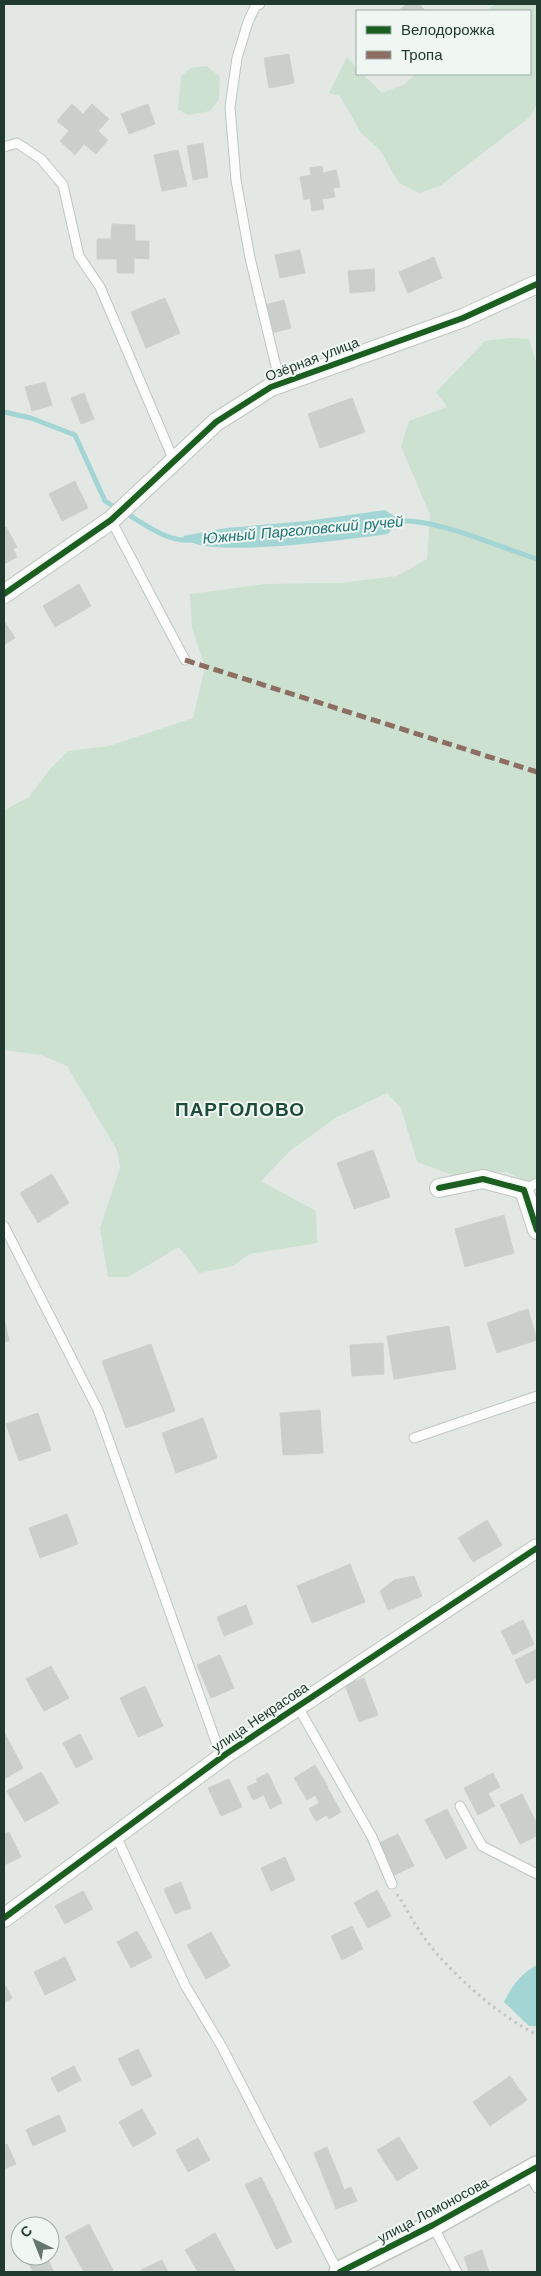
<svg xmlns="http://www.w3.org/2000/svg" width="541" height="2276" viewBox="0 0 541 2276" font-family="'Work Sans',sans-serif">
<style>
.green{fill:#cce1d0}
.water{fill:#a4d5d5}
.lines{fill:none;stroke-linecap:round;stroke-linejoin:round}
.stream{stroke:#a4d5d5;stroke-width:5}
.building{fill:#cacfcc;stroke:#ccd1ce}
.service-casing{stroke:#c0c5c2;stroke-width:11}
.minor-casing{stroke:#c0c5c2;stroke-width:20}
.tertiary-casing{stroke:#c0c5c2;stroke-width:24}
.path{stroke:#c0c8c4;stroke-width:3;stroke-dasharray:2.5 4;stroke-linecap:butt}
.service{stroke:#fbfcfb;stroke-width:9}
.minor{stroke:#fbfcfb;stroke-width:18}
.tertiary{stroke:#fbfcfb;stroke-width:21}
.quiet{stroke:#8d6e63;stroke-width:5;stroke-dasharray:10 5;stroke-linecap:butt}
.cycleway-casing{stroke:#f0f7f3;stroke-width:9}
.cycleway{stroke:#1b5e20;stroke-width:6}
.labels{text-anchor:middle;stroke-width:4;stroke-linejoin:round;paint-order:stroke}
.street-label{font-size:14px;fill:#213a30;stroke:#f0f7f3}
.water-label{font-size:15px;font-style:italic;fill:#1e7174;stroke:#f0f7f3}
.district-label{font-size:19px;font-weight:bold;letter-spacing:1px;fill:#1e4c3b;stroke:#f0f7f3}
</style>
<rect width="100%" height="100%" fill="#e3e8e5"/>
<path class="green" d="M495,4H537V104L530,117L440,186L420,193L399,183L380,150L361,133L340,96L329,93L347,57L357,68V74H363L382,93L405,84L416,74H530V11H486Z
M207,66L220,77L219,99L210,111L188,115L178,110L181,76L191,68Z
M510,338L529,339L537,365V1187L507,1172L474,1173L457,1177L417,1162L401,1108L387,1093L337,1117L291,1150L261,1181L316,1211L317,1243L249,1254L233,1266L199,1273L179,1247L128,1277H108L100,1228L120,1168L117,1150L67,1066L41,1055L4,1050V810L29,797L50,769L68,751L109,746L193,718L205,667L192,628L190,594L265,584L340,583L397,576L427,559L430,515L401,446L409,421L447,407L436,392L485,341Z"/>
<path class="water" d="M385,510L400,520L388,534L374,536C345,539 196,561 183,536L226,528L306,521Z
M537,1965V2026H529L504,2002C512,1986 521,1973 537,1965Z"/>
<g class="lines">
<path class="stream" d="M4,412L31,418L75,435L105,501L113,506
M129,515C147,526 169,542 190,540
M395,521C435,517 498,547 537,559"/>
</g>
<path class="building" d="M407,4H419L426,11H398Z
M289,54L294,83L269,88L264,58Z
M72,104L83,114L92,104L109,119L98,131L108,140L96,154L84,144L75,155L60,141L69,131L57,121Z
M148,104L155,124L129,134L121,114Z
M203,143L208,177L193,180L187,146Z
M178,150L187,186L162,191L154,155Z
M322,166L323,173L336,170L340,187L333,188L335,197L322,199L324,209L312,211L310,198L304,200L300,177L311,175L310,168Z
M112,224L135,225V241H149V259L134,258V273H117V259H97V239H111Z
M300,250L305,273L280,278L275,255Z
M434,257L442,278L408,293L399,272Z
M374,269L375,291L350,293L348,271Z
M165,298L180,333L146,348L131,312Z
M284,300L291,328L272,333L265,305Z
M45,382L52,405L32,411L25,387Z
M84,393L94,419L81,424L71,398Z
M352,398L365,432L320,448L308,414Z
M75,481L88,508L62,521L49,494Z
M6,527L17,547L13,549L17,557L4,564V528Z
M79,584L91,606L55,627L43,606Z
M4,621L15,638L4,645Z
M373,1150L390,1197L354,1209L337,1163Z
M52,1174L69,1203L38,1223L20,1193Z
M504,1215L514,1253L465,1267L455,1229Z
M528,1309L537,1340L497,1353L487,1323Z
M5,1322L9,1341L4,1342V1323Z
M449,1326L456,1369L394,1379L387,1336Z
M383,1343L384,1374L352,1376L350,1345Z
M151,1344L175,1411L126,1428L102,1361Z
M320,1410L323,1453L283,1455L280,1413Z
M38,1413L51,1450L19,1461L6,1424Z
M203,1418L217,1458L176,1473L162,1433Z
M67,1514L78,1544L40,1558L29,1528Z
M487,1520L502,1545L473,1562L458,1538Z
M350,1564L365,1602L312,1623L297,1586Z
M414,1576L422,1596L388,1610L380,1591L394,1580Z
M246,1605L253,1624L224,1636L217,1617Z
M523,1620L534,1644L513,1655L501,1631Z
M537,1649V1678L526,1684L515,1660Z
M220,1655L234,1688L211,1698L197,1665Z
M51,1666L69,1698L44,1711L26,1679Z
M364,1678L378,1715L359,1722L345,1685Z
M145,1686L163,1726L138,1737L120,1698Z
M4,1732L23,1768L4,1779Z
M80,1734L93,1759L76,1768L63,1743Z
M315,1765L328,1787L307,1800L294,1778Z
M41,1772L59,1803L25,1822L7,1791Z
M268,1773L282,1803L270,1809L264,1795L253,1800L247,1787L258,1782L256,1779Z
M493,1773L500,1787L488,1793L495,1806L478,1815L464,1788Z
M229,1779L242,1807L221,1816L208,1788Z
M327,1787L341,1812L329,1819L327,1815L316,1821L309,1809L319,1803L315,1794Z
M522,1794L537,1824V1836L520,1844L500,1805Z
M447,1809L467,1848L446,1859L425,1820Z
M9,1832L21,1857L4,1865V1834Z
M398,1834L414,1866L394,1875L379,1843Z
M285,1857L295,1880L271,1891L261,1868Z
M181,1882L191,1908L175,1914L164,1889Z
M377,1890L391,1916L368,1928L354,1903Z
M83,1891L93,1909L65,1924L55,1906Z
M352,1926L363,1949L342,1960L331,1936Z
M137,1931L152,1957L131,1968L117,1942Z
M211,1932L230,1966L206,1979L187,1945Z
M65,1957L76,1980L45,1995L34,1972Z
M4,1983L12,1998L4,2003Z
M138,2049L152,2076L132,2086L118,2059Z
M74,2066L81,2080L58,2092L51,2078Z
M510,2076L527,2100L490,2126L473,2102Z
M142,2109L156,2134L133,2147L119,2122Z
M59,2115L66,2131L33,2146L26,2130Z
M399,2137L418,2168L397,2181L377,2150Z
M198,2138L210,2160L188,2172L176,2150Z
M7,2144L16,2164L4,2169V2145Z
M327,2147L339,2176L325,2181L314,2153Z
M339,2176L344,2190L351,2187L357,2201L336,2209L325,2181Z
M261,2177L277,2209L261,2217L245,2185Z
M277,2210L292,2242L276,2249L261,2217Z
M89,2224L114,2272H84L65,2237Z
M215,2233L236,2272H198L185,2250Z
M482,2250L489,2272H469L464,2257Z
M25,2256H46L54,2272H33Z
M162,2260L168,2272H142L141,2270Z"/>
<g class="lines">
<g class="service-casing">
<path id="service" d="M260,4L255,7L248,22L237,58L230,107L236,180L250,258L280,383
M4,147L17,143L41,159L63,185L79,256L100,287L174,461
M111,520L185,660
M524,1190L537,1183
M4,1226L98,1410L216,1742L226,1754
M414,1438L537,1396
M298,1707L372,1837L392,1884
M460,1806L482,1846L537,1874
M116,1836L185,1985L222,2047L338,2272
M529,2172L537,2188
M433,2226L457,2272"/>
</g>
<g class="minor-casing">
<path id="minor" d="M4,594L111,520L216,422L271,387L463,318L537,284
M439,1188L483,1179L524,1190L537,1230
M4,1918L226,1754L537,1548"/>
</g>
<g class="tertiary-casing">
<path id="tertiary" d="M340,2272L433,2225L537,2167"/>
</g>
<path class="path" d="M397,1894C407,1909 415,1926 426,1940C453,1976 497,2014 537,2035"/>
<use href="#service" class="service"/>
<use href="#minor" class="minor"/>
<use href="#tertiary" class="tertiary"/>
<path class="quiet" d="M185,660L537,772"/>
<g class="cycleway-casing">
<path id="cycleway" d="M4,594L111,520L216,422L271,387L463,318L537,284
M439,1188L483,1179L524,1190L537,1230
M4,1918L226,1754L537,1548
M340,2272L433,2225L537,2167"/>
</g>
<use href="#cycleway" class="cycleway"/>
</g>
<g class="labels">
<g class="street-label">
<text transform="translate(312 359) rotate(-21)" y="5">Озёрная улица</text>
<text transform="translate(260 1717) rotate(-34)" y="5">улица Некрасова</text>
<text transform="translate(433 2210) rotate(-28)" y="5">улица Ломоносова</text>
</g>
<g class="water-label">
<text transform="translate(303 530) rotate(-5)" y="5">Южный Парголовский ручей</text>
</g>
<g class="district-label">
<text x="240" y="1116">ПАРГОЛОВО</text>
</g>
</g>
<rect width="541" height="2276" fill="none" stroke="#213a30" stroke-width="10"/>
<rect x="356" y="10" width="175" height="65" fill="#f0f7f3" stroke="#9daba5"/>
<rect x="366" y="26" width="25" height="8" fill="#1b5e20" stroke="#9daba5"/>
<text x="401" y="35" font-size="15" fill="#213a30">Велодорожка</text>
<rect x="366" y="51" width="25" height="8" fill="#8d6e63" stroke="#9daba5"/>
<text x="401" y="60" font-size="15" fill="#213a30">Тропа</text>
<g transform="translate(35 2241) rotate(317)"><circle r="24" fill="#f0f7f3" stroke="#9daba5"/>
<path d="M0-4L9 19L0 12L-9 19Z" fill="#65776f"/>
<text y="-8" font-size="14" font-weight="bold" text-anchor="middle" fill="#213a30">С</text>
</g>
</svg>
